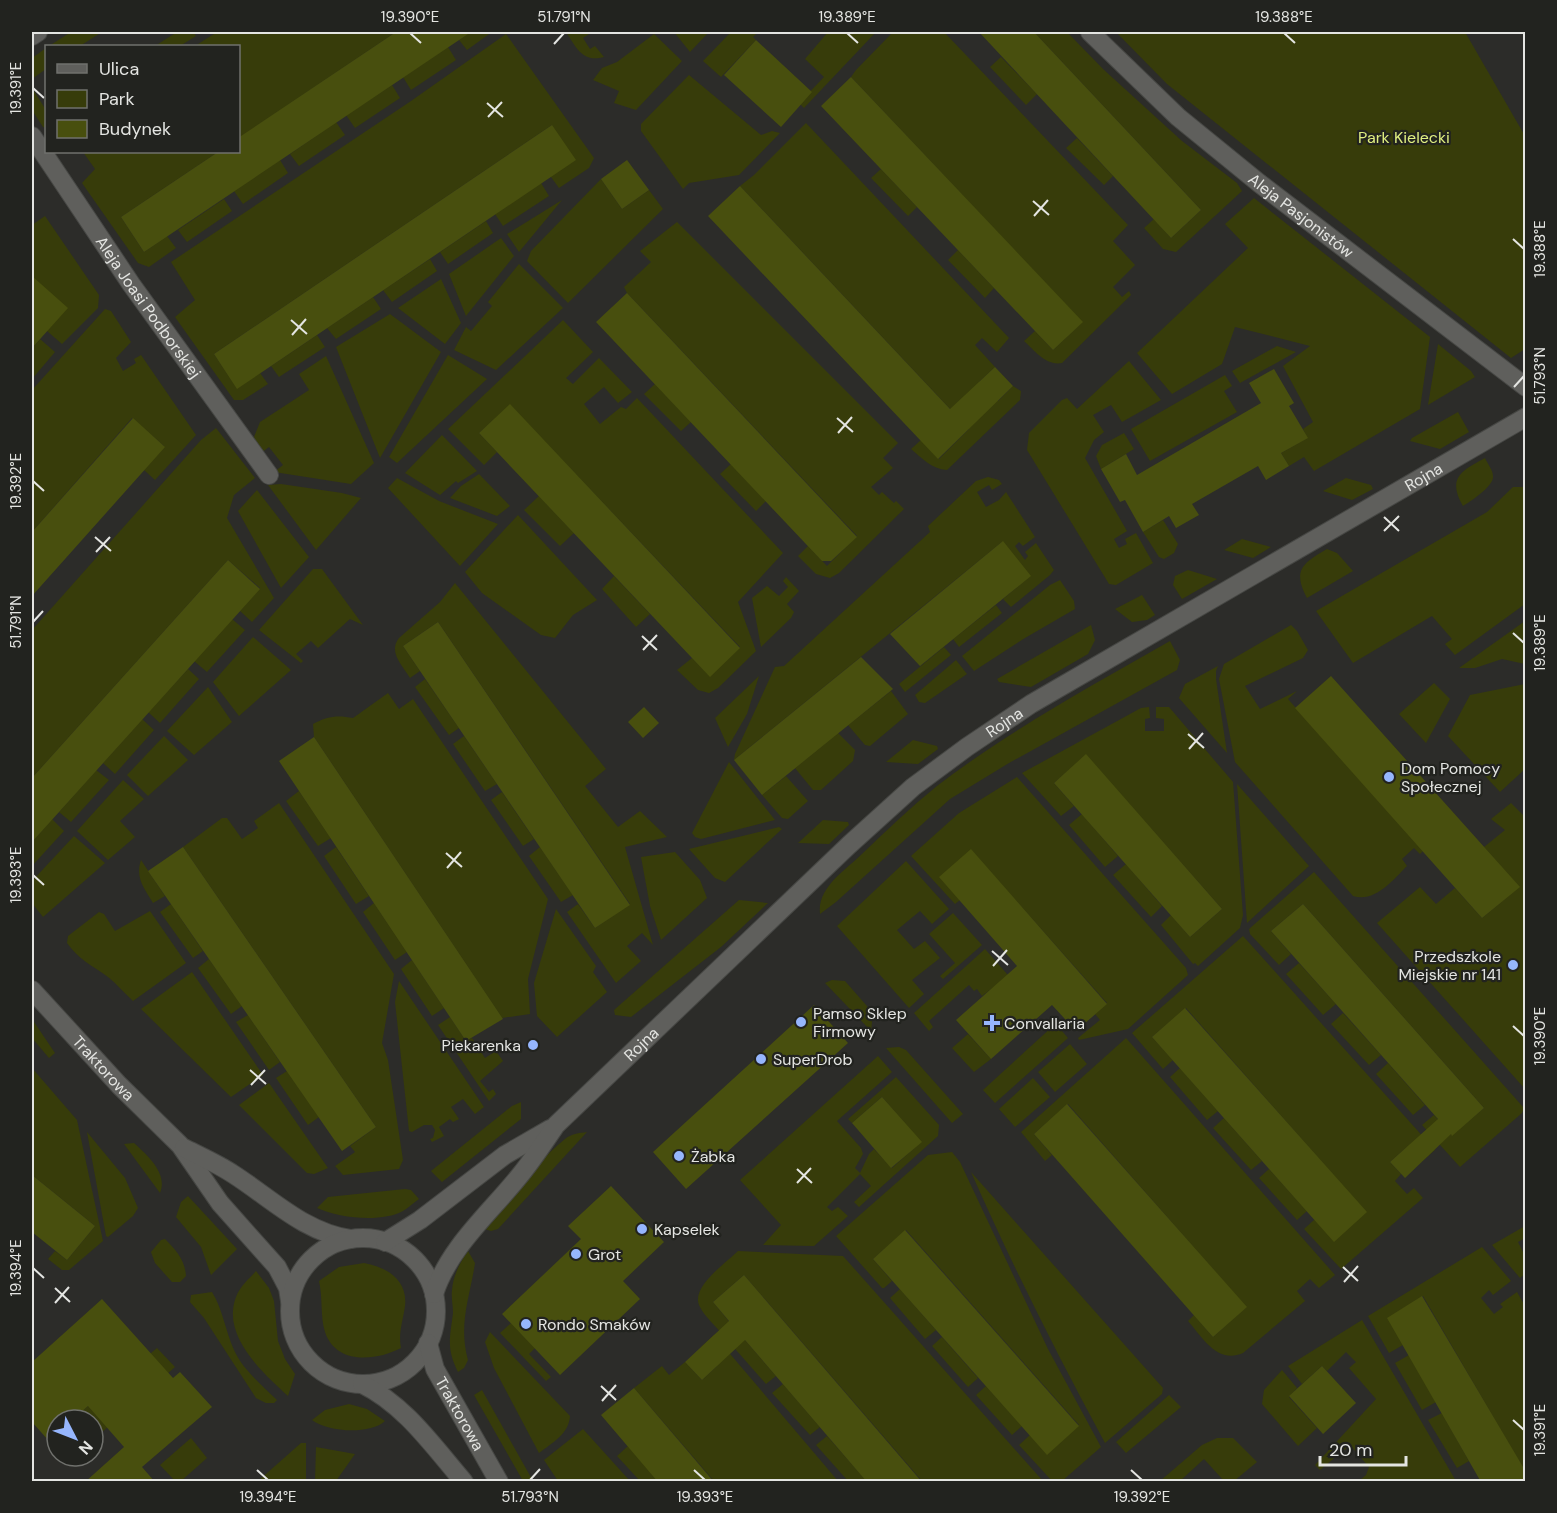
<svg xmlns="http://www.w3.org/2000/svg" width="1557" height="1513" viewBox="0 0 1557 1513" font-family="'DM Sans',sans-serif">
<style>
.green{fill:#373c0a}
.building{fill:#484f0e}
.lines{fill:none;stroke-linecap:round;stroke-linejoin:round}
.street-casing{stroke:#464744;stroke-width:20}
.secondary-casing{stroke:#464744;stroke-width:20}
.street{stroke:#5f5f5c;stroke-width:18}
.secondary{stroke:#5f5f5c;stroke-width:18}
.ticks{fill:none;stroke:#e4e5e2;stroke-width:2}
.poi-dot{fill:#96b6fd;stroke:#22231f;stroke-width:2}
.labels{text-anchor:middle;stroke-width:4.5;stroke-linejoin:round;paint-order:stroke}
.park-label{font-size:16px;fill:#e0ef81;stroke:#22231f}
.street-label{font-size:16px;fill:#e4e5e2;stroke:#22231f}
.poi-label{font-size:16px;fill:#e4e5e2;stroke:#22231f;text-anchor:start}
.neatline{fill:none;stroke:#e4e5e2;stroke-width:2}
.ticks-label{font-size:15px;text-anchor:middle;fill:#e4e5e2}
</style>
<rect width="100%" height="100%" fill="#2c2c29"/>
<path class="green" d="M71,32H102L80,46H49Z
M177,32H193L196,36L180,46H155Z
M217,32H396L239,138L238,46H195Z
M470,32H492L467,50L459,40Z
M566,32H592L583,38L590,49L595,46L604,57C582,63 576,47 566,32Z
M674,32H709L690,52Z
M731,32H758L753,37L756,40L721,77L703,61Z
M828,32H876L804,108L799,103L824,77L805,59Z
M893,32H944L1128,225L1113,241L1135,265L1113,287L1122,297L1129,291L1131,295L1062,363C1046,366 1035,351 1024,341L1035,331L1053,350L1082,322L851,77L856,70Z
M1034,32H1067L1103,69L1182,141L1237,183L1242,191L1176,252L1163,249L1144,228L1154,219L1171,238L1201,210Z
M1116,32H1465L1525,136V349L1511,358L1167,84Z
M506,34L594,158L589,168L559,188L551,177L552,125L214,354L237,388L260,373L268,384L243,400H234L175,317L195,300L171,262L411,101Z
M654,34L682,61L636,110L614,103L619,91L593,80L602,68L617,62Z
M448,47L456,60L411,90L403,77Z
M46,48V69L32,79V58Z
M1001,57L1037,94L1026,105L990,67Z
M689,75L761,135L772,131L780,133L739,175L689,183L683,189L641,131V124Z
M392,85L400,98L355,128L346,115Z
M32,88L46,110V128L43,127L32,110Z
M336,122L345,135L299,166L290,154Z
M806,123L1009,338L997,352L982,338L975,345L995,367L979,382L998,401L1013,386L1021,391L1020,400L947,470C931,469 922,458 911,449L921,440L939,459L969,429L740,186L754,175Z
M1077,138L1113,176L1104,185L1066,148Z
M83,152H218L121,217L144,252L167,236L176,248L149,267L138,263L82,183L95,169Z
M280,160L288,173L243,204L234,191Z
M881,169L917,207L908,216L871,178Z
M601,179L622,209L649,190L663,209L568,303L527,261L531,251Z
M541,183L549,196L503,226L495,214Z
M1254,198L1430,337L1420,409L1314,471L1304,457L1289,466L1281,453L1307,438L1303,429L1313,422L1283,366L1310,346L1235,327L1222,364L1172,394L1137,353L1248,248L1225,224Z
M224,199L232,211L187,242L178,230Z
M562,200L519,252L507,234Z
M45,216L99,295L98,308L62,344L47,331L36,281L32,286V225Z
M486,221L493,233L448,264L440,252Z
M677,222L898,443L883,458L893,468L871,487L879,495L882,492L894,503L896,501L904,509L839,573L830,578L816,574L798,556L808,546L827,566L857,536L627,293L624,287L651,262L640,251Z
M501,238L514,256L466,316L449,274Z
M958,250L994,288L985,298L948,260Z
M430,259L437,271L392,302L383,290Z
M519,264L563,308L496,370L454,350L466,327L471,331L492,306L488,302Z
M441,279L461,323L445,344L398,308Z
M373,297L381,309L336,339L327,328Z
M105,309L111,311L131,342L116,358L123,371L136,363L134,359L141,355L196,435L155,480L144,470L164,446L132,418L32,532V390Z
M390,314L441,352L380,458L336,347Z
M563,320L593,352L566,378L573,384L599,358L632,392L618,403L604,387L584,404L600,424L621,407L626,409L637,398L783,553L738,602L756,651L718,688L709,693L698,690L677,670L692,658L710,676L740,647L510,405L479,433L497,452L484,465L448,429Z
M317,335L325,347L279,377L271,366Z
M40,339L55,352L32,379V348Z
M1438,344L1471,371L1475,377L1428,405Z
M1277,346L1296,352L1240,383L1232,371Z
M448,355L487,379L397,463L389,457Z
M326,356L374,463L351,484L274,472L283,465L269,447L261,453L254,437L260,422L309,390L299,374Z
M1129,361L1161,400L1122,422L1111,405L1093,415L1104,432L1094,440L1085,458L1127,531L1114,539L1119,548L1127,544L1125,539L1136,533L1153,563L1116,585L1109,584L1027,450L1029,433L1062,400L1067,398L1077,409Z
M1225,375L1232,386L1224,391L1237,412L1150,461L1131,429Z
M655,384L691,422L681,431L644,394Z
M1458,412L1469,432L1440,449L1410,441L1412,438Z
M216,428L255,478L234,495L227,518L274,598L252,622L240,611L260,588L228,560L32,778V630L201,440Z
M1124,433L1134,449L1101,469L1096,456L1102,445Z
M442,435L477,471L458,483L456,481L440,495L405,473Z
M1485,458C1487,463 1493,470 1493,476C1494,486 1471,501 1463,506C1447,478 1461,471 1485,458Z
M731,464L766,501L756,511L720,474Z
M479,474L510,506L497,516L450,498L461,486Z
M988,477L999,480L1002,484L992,490L989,485L977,492L986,507L999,500L1006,492L1035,537L1023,546L1019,542L1015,546L1025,560L1028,556L1025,552L1036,543L1054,570L1050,575L1011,607L1003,599L1030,576L1002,542L734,760L735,754L775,667L784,666L930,532L928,526L976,481Z
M397,478L439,501L498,524L460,566L388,488Z
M1346,478L1371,485L1373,489L1352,500L1323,491Z
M281,484L342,493L361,498L316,550L268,485Z
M1513,487H1525V604L1455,655L1445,644L1452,639L1432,616L1353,663L1316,611L1487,512Z
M257,490L309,557L281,588L238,511Z
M539,496L574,533L560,546L524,510Z
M518,515L597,600L573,615L555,638L541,635L482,593L465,572Z
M1163,520L1178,544L1174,553L1164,559L1159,557L1143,532Z
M1242,539L1271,547L1253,558L1224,550Z
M1327,549L1337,553L1353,571L1307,598C1292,570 1303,563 1327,549Z
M313,569H322L363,625L350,619L318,648L311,641L296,654L303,661L301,663L259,630Z
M1188,570L1217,579L1182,599L1173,585L1175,576Z
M614,576L650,614L636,627L602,589Z
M786,577L799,591L787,604L794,612L791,618L761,647L752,598L767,586L779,596L788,587L783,581Z
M1060,580L1074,601L1075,609L1025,638L974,671L962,656L1050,585Z
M455,583L606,769L585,786L618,827L640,811L667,837L625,847L653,945L642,933L627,946L641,961L616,983L567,912L578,904L595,928L630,904L438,622L403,646L420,671L410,678C402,665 388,652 399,638L440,602Z
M1142,595L1155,615L1147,620L1132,622L1115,609Z
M996,605L1002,613L959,647L953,639Z
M232,619L245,630L207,672L194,661Z
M1525,621V664L1502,659L1475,668H1459Z
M1091,625L1095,640L1088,654L1031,687L999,682L997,679Z
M1291,625L1297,631L1308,650L1303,658L1245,686L1260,709L1297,691L1288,699L1423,851L1420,854L1414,848L1402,859L1407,866C1393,880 1375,903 1353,896L1235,762L1219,679L1224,664Z
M253,637L291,670L239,716L213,682Z
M1170,641L1180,660L1177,670L1009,763L950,799L836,902L820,914C817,887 846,870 863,853C887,830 911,807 937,786C1010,730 1091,686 1170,641Z
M944,647L951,655L905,692L899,684Z
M956,660L967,674L925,703L919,702L915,695Z
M1218,666L1216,671V679L1227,753L1179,698L1185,684Z
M188,669L199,679L160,723L148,712Z
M759,676L747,714L728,747L715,718Z
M425,679L459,728L449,735L415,687Z
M1434,683L1450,699L1426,743L1399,714Z
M1525,684V769L1500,792L1448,736L1470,695Z
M208,687L232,722L194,755L167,731Z
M891,691L908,714L870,746L865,745L848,725Z
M388,693L399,709L413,699L548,899L528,979L530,1014L502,1018L314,737L313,724C327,716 338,715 353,718Z
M1149,707L1150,718L1145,719V731H1164V719L1156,718V707H1169L1233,782L1243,915L1240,928L1198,966L1195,963L1193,964L1161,925L1171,915L1190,937L1222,909L1086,755L1054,783L1074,806L1061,816L1022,773L1141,708Z
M142,719L154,730L115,774L103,763Z
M838,733L855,750L853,761L821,790H813L795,768Z
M164,736L188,760L148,796L127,775Z
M464,736L497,784L485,791L453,744Z
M913,740L937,746L938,749L918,764L886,762Z
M729,762L775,820L701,839L695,837L692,833Z
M96,770L109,780L71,822L59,812Z
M786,776L808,801L788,819L782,818L762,795Z
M1017,777L1186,968L1188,975L1128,1029L1079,1040L1078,1038L1100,1020L1095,1014L1107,1003L971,850L940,877L960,900L955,904L911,856L959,813Z
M123,780L144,799L120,821L135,837L108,860L77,831Z
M1237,784L1309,866L1247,923Z
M299,791L331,838L318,846L286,801Z
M502,792L534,839L523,846L491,800Z
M279,803L394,974L382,1043L388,1060L403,1160L399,1169L343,1175L335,1166L355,1152L350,1146L376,1127L183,847L222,818H227L242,839L258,828L254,821Z
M1511,803L1524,816H1525V1089L1377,923L1420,887L1436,904L1455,888L1482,918L1519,887L1484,847L1505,830L1491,819Z
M1082,814L1118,856L1105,867L1069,825Z
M52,819L64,831L32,866V842Z
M823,820L848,822L849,825L829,844L798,843Z
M779,827L782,829L725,882L715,878L689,849Z
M74,836L105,863L43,917L32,903V881Z
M336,847L369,896L356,904L324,856Z
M540,847L573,895L561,902L529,856Z
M675,852L700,880L707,898L661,940L650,906L641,857Z
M141,860L165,896L153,903C144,888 135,878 141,860Z
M906,861L949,909L932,924L920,911L897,930L914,949L925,941L940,958L912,980L924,994L909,1008L837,926Z
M1126,864L1162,906L1151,917L1113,875Z
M1314,872L1524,1108L1522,1113L1460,1167L1422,1125L1434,1115L1452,1135L1484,1108L1303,904L1271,931L1291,954L1279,965L1250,934L1249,929Z
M739,900L768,903L721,947L631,1017L615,1015L614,1010Z
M374,903L407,952L395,960L363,912Z
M171,904L203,951L193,958L160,912Z
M556,909L596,966L593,972L607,992L557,1037L537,1016L534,983Z
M150,911L186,963L133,1001C124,993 117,984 108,977C93,966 78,959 67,943L68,936L99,912L104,914L115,931Z
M953,913L982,945L943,979L940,976L955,963L929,934Z
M1243,936L1435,1150L1421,1162L1407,1147L1390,1162L1401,1174L1395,1181L1407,1194L1414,1188L1423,1198L1341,1269L1304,1229L1314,1220L1366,1212L1186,1008L1152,1037L1173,1060L1163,1069L1132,1033Z
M985,949L1029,999L1008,1002L994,987L982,996L977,989L974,991L969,985L929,1021L933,1027L929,1031L914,1013Z
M209,959L242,1006L231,1014L198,968Z
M412,960L444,1008L432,1016L401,969Z
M1299,963L1336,1004L1323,1015L1286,974Z
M192,972L263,1075L231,1097L141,1009Z
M832,980L845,981L873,1013L871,1031L825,983Z
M399,981L484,1107L475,1114L463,1099L451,1107L459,1119L453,1122L450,1119L439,1127L444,1136L432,1142L430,1139L433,1138L435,1130L432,1125H424L412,1132L409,1131L395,1002Z
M1343,1013L1381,1055L1369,1065L1331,1024Z
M248,1015L280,1062L269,1070L236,1022Z
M450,1017L466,1041L472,1038L485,1058L496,1051L503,1061L480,1081L489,1092L493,1089L496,1094L489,1101L438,1025Z
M32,1019L55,1053L49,1058L32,1038Z
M1053,1026L1062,1031L1068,1038L995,1103L983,1090Z
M968,1034L991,1059L974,1072L952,1048Z
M1126,1038L1335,1275L1319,1288L1310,1279L1297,1291L1305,1301L1243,1353C1217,1364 1203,1338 1188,1321L1194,1315L1213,1337L1246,1307L1068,1104L1034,1134L1052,1155L1045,1161L1021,1132Z
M1070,1044L1087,1064L1055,1092L1038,1072Z
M899,1047L906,1050L963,1114L952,1123L886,1048Z
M878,1056L892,1072L837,1121L861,1148L863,1154L855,1168L860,1173L869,1154L874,1149L892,1168L921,1142L882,1097L852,1123L848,1119L896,1077L939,1125L938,1136L859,1207L854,1202L871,1186L860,1174L827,1207L832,1211L838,1207L848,1216L814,1246L763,1245L781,1225L740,1180Z
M1388,1063L1425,1105L1413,1115L1376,1074Z
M32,1068L77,1120L103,1241L69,1270H62L48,1259L55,1251L67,1260L95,1226L32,1175Z
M1180,1068L1218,1111L1207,1120L1170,1077Z
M287,1071L319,1117L308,1125L276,1078Z
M1033,1078L1050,1097L1015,1127L999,1109Z
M269,1083L328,1168L314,1174L307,1173L239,1105Z
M521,1102V1119L442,1182L431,1171L512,1106Z
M1224,1118L1262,1161L1251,1170L1213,1128Z
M87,1132L125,1178L138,1208L133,1216L108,1237L106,1236Z
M587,1132L498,1229L491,1231L485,1229C508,1202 538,1160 565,1139C571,1134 579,1133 587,1132Z
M134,1143C148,1156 168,1173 160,1193L124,1144Z
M952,1152L960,1162L1048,1349L1101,1447L1062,1481H1052L1019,1445L1030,1435L1047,1454L1079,1425L906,1230L873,1259L892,1281L884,1288H882L836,1236L928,1155Z
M1269,1169L1307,1211L1297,1220L1259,1178Z
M971,1172L1163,1388L1162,1394L1105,1443C1057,1354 1012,1265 971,1172Z
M405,1189L411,1190L419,1199C413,1203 408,1208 403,1211C381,1223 339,1218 317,1208L328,1197Z
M188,1196L237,1249L211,1275L201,1247L176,1217L181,1202Z
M1525,1226V1238L1518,1242L1525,1256V1274L1520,1278L1492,1245Z
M165,1239C176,1250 185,1260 186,1276L180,1282H172L155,1263L151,1252L161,1240Z
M1482,1247L1511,1281L1493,1295L1489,1290L1481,1298L1494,1314L1503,1307L1500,1304L1517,1292L1525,1306V1472L1423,1296L1388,1318L1403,1345L1389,1353L1368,1316Z
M468,1251L475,1263C470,1297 458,1324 468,1360L464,1368L458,1372C446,1348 450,1338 453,1313C453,1305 451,1297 452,1290C453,1276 460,1262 468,1251Z
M738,1251L843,1256L1043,1481H922L744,1275L713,1302L732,1325L722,1334C715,1325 705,1317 700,1307C689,1288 726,1263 738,1251Z
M364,1263C387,1267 408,1280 405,1306C403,1321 398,1333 401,1348C376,1361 336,1365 325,1332C320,1316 323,1298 319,1281L339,1267Z
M256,1271L269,1288L274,1301L278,1341L285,1359L295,1374L288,1396C263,1373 221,1336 236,1297C240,1286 249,1279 256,1271Z
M900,1289L936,1330L925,1339L890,1298Z
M212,1292C223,1310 225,1330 234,1350C243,1370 262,1385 277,1400L274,1403H266L256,1398L204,1318L190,1302L191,1295Z
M1362,1320L1456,1481H1359L1366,1475L1369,1467L1350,1445L1320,1470L1315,1465L1376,1399L1349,1368L1356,1362L1346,1352L1327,1371L1322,1366L1302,1384L1288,1366Z
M511,1323L535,1348L529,1354L551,1377L546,1381L500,1333Z
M490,1332L570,1416C569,1434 552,1443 539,1453L494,1368L485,1342Z
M739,1333L776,1376L766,1384L729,1342Z
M714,1335L838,1481H714L634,1388L662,1366L669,1375L685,1362L702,1380L717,1366L701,1347Z
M942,1337L978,1378L968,1387L932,1346Z
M157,1348L175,1367L100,1434L93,1426V1420H88L81,1412Z
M1409,1355L1436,1402L1422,1410L1395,1363Z
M1282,1370L1297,1388L1289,1397L1317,1428L1298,1446L1262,1404L1264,1390Z
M783,1384L820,1427L810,1435L772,1393Z
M986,1386L1022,1426L1012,1435L976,1395Z
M482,1390L533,1481H523L474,1395Z
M1169,1395L1181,1407L1126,1453L1116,1442Z
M349,1404L367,1409L385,1421C370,1435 327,1432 312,1420L325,1410Z
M1442,1413L1469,1461L1457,1468L1428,1420Z
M583,1429L630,1481H558L544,1460Z
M827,1436L865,1479L862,1481H848L816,1445Z
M191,1438L207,1458L181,1481H175L160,1465Z
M1217,1438H1233L1257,1462L1234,1481H1224L1204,1459L1180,1481H1160L1202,1445Z
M301,1443H306V1481H258Z
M628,1446L658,1481H640L617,1456Z
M316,1447L355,1454L336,1481H315Z"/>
<path class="building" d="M396,32H471L144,252L121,217L218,152H238V138Z
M979,32H1034L1201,210L1171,238Z
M756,40L812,92L781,127L724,75Z
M851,77L1083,322L1053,350L821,106Z
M552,125L576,160L237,389L214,354Z
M627,160L649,190L622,209L601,179Z
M740,186L950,409L995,367L1013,386L938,459L708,216Z
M32,276L68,308L32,348Z
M627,293L857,537L831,561H822L596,322Z
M1274,369L1294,403L1289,406L1308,438L1281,453L1289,466L1266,480L1258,466L1192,504L1199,515L1176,528L1169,516L1143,532L1125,500L1120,502L1101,469L1126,454L1137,475L1261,403L1249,383Z
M510,404L740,648L710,677L479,433Z
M133,418L165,447L32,596V532Z
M1003,541L1031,576L920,666L890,634Z
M228,560L260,589L32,842V778Z
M438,622L630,905L595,928L403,646Z
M861,657L893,689L762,795L734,760Z
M1331,676L1520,887L1482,918L1295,708Z
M644,707L659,723L643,738L628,722Z
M314,737L503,1019L466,1041L279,761Z
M1086,754L1222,909L1190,937L1054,783Z
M183,847L376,1127L342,1151L148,871Z
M971,849L1107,1004L1076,1031L1052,1005L991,1059L956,1020L1017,966L939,877Z
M1303,904L1484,1108L1452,1136L1451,1134L1405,1178L1390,1162L1438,1119L1271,931Z
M814,1005L848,1043L686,1189L653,1152Z
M1185,1008L1367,1212L1334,1242L1152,1037Z
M882,1097L922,1142L891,1168L852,1123Z
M1067,1104L1247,1307L1213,1337L1034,1134Z
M32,1175L95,1226L67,1260L32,1232Z
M611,1186L664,1242L623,1281L640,1299L560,1375L502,1314L581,1239L568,1226Z
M905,1230L1079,1426L1047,1455L873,1259Z
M744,1275L922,1482H867L745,1340L702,1380L685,1362L729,1321L713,1302Z
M1422,1296L1526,1472V1482H1481L1387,1318Z
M102,1299L173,1378L180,1372L212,1407L142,1467L155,1482H85L124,1447L88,1406L72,1420H57V1450L32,1422V1362Z
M1322,1366L1356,1403L1323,1434L1289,1396Z
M634,1388L714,1482H658L601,1415Z"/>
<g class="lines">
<g class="street-casing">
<g id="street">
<path id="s1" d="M1090,32L1178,117L1259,183L1526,387"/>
<path d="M32,36L38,32"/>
<path id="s2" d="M32,136L131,284L269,475"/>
</g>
</g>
<g class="secondary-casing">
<g id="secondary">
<path id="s3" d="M32,990L119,1085L180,1145L220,1203L277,1267L288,1288L290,1301"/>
<path d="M184,1148C200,1156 218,1164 233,1174C272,1199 304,1232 350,1239"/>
<circle cx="363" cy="1311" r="73"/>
<path d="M385,1242L420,1220L505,1155L550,1129"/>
<path id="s4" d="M434,1294C449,1247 491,1212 521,1174C534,1158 545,1141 556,1125L849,845L913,787L967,747L1031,704L1526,417"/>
<path id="s5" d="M428,1343L435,1369L499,1482"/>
<path d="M362,1384C405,1405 433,1446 464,1482"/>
</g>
</g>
<use href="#street" class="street"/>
<use href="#secondary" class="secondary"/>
</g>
<path class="ticks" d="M410,33L421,43M847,33L858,43M1284,33L1295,43M554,44L564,33M33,88L44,98M487,103L503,117M488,117L502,102M1033,201L1049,215M1034,216L1048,200M1513,239L1524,249M291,320L307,334M292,335L306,319M1514,387L1524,376M837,418L853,432M838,433L852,417M33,481L44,491M1384,517L1399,531M1384,531L1399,516M95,537L111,551M96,552L110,537M33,622L43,611M1513,633L1524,643M642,636L657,650M643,650L657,635M1188,734L1204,748M1189,749L1203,733M446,853L462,867M447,868L461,852M33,875L44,885M992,951L1008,965M993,966L1007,950M1513,1026L1524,1036M250,1070L266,1084M251,1085L265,1070M797,1169L812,1183M797,1183L811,1168M1343,1267L1358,1281M33,1268L44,1278M1344,1282L1358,1266M55,1288L70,1302M55,1303L69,1287M601,1386L616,1400M602,1401L616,1385M1513,1420L1524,1430M257,1470L268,1480M694,1470L705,1480M1131,1470L1142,1480M530,1480L540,1469"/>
<g class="poi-dot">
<circle cx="1389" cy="777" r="6"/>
<circle cx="1513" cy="965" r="6"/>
<circle cx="801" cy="1022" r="6"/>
<path d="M989 1014h6v6h6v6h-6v6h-6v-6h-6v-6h6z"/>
<circle cx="533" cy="1045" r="6"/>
<circle cx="761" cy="1059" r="6"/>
<circle cx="679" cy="1156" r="6"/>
<circle cx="642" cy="1229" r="6"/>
<circle cx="576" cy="1254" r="6"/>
<circle cx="526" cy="1324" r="6"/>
</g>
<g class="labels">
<g class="park-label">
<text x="1404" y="143">Park Kielecki</text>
</g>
<g class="street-label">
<text dy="6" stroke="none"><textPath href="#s1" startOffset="280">Aleja Pasjonistów</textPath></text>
<text dy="6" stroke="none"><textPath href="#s2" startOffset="207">Aleja Joasi Podborskiej</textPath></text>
<text dy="6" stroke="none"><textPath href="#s4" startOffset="1299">Rojna</textPath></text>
<text dy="6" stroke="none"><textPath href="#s4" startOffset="813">Rojna</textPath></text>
<text dy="6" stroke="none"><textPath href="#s4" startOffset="327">Rojna</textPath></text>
<text dy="6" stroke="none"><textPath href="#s3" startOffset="106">Traktorowa</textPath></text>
<text dy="6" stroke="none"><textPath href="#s5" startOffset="78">Traktorowa</textPath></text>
</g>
<g class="poi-label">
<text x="1401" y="774">Dom Pomocy<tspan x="1401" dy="18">Społecznej</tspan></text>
<text x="1501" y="962" text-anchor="end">Przedszkole<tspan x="1501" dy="18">Miejskie nr 141</tspan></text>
<text x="813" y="1019">Pamso Sklep<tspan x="813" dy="18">Firmowy</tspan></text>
<text x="1004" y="1029">Convallaria</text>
<text x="521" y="1051" text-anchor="end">Piekarenka</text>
<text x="773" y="1065">SuperDrob</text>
<text x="691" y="1162">Żabka</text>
<text x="654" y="1235">Kapselek</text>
<text x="588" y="1260">Grot</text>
<text x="538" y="1330">Rondo Smaków</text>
</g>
</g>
<rect width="1557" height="1513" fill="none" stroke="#22231f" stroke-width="66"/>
<rect x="45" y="45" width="195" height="108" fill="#22231f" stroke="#70716d" stroke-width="1.5"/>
<rect x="57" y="64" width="30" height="9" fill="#5f5f5c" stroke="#70716d" stroke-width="1.5"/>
<text x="99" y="75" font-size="18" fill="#e4e5e2">Ulica</text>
<rect x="57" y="90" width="30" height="18" fill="#373c0a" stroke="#70716d" stroke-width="1.5"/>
<text x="99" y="105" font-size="18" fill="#e4e5e2">Park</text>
<rect x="57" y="120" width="30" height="18" fill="#484f0e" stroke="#70716d" stroke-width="1.5"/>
<text x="99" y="135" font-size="18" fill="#e4e5e2">Budynek</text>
<g transform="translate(75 1438) rotate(132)"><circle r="28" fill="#22231f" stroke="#70716d" stroke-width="1.5"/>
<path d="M0-4.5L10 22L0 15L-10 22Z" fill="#96b6fd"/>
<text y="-9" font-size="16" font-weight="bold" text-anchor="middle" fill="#e4e5e2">N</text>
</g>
<path d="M1320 1456v9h86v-9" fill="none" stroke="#e4e5e2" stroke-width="3"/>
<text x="1329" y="1456" font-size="18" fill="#e4e5e2" stroke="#22231f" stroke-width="4.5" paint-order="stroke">20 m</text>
<rect x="33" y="33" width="1491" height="1447" class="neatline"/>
<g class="ticks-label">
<text x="410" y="22">19.390°E</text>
<text x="564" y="22">51.791°N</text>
<text x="847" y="22">19.389°E</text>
<text x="1284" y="22">19.388°E</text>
<text transform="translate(16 88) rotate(-90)" y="5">19.391°E</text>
<text transform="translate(1540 249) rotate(-90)" y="5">19.388°E</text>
<text transform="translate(1540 376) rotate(-90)" y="5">51.793°N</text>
<text transform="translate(16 481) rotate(-90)" y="5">19.392°E</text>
<text transform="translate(16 622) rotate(-90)" y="5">51.791°N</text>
<text transform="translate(1540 643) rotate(-90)" y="5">19.389°E</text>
<text transform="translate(16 875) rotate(-90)" y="5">19.393°E</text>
<text transform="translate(1540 1036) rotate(-90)" y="5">19.390°E</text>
<text transform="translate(16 1268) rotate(-90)" y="5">19.394°E</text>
<text transform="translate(1540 1430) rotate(-90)" y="5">19.391°E</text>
<text x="268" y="1502">19.394°E</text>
<text x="530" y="1502">51.793°N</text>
<text x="705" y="1502">19.393°E</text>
<text x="1142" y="1502">19.392°E</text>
</g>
</svg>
